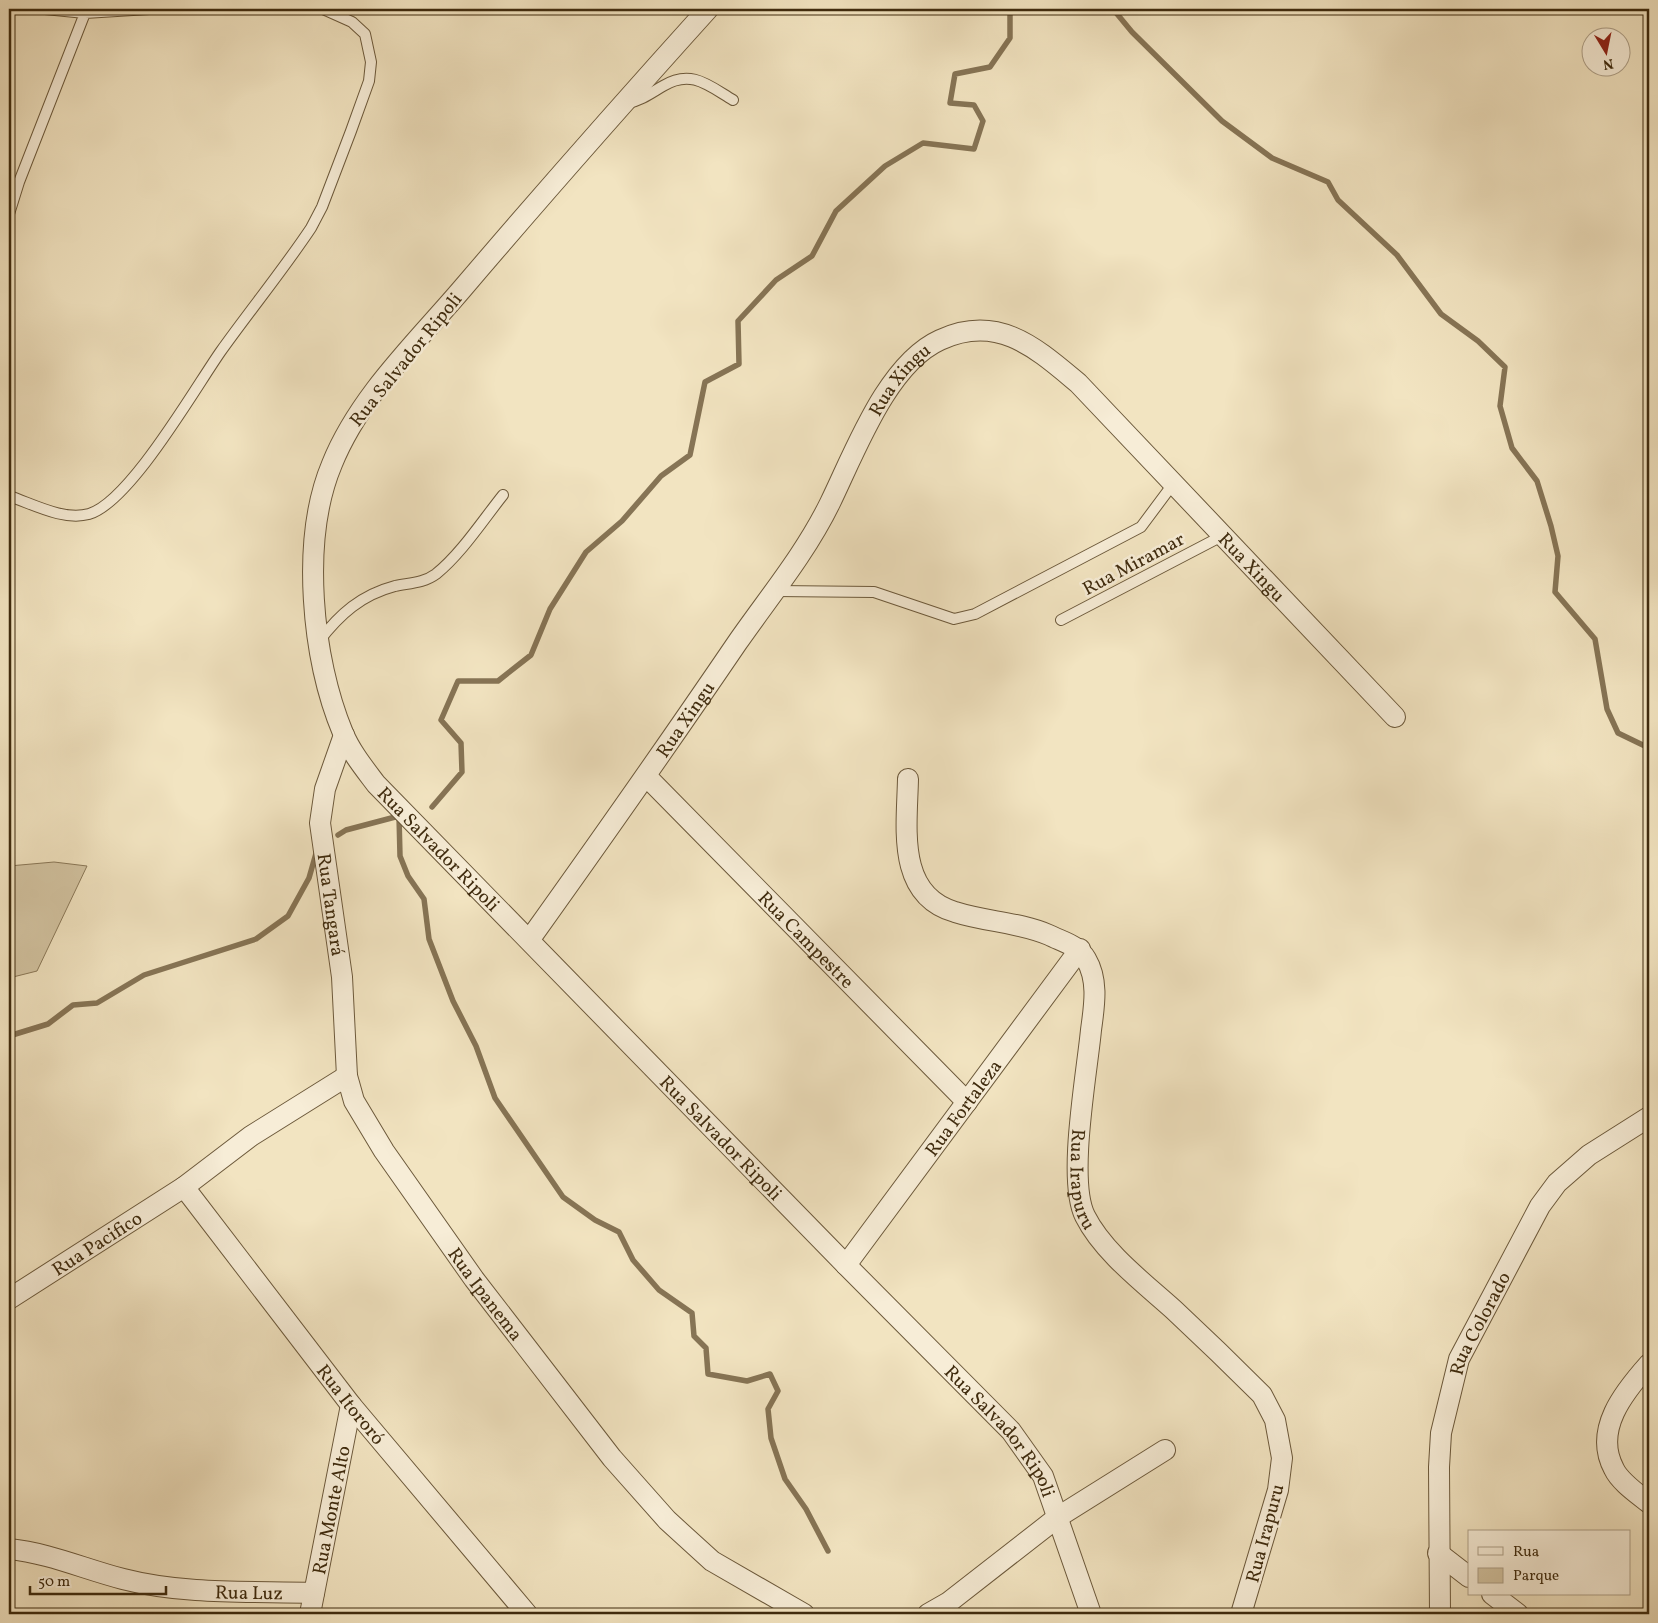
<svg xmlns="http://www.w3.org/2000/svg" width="1658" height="1623" viewBox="0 0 1658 1623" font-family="Vollkorn,serif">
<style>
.green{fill:#d4c5a3;stroke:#8a7858}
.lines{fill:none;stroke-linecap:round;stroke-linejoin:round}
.stream{stroke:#867455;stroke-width:5.5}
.service-casing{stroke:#6c593b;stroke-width:12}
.minor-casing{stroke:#6c593b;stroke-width:22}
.service{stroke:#f7edd7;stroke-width:10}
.minor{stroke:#f7edd7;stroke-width:20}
.labels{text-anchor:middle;stroke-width:5;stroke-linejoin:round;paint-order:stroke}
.street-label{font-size:19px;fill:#3f2b0e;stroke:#f7edd7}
</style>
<rect width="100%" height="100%" fill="#f2e4c1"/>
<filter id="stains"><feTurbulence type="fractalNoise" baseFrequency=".004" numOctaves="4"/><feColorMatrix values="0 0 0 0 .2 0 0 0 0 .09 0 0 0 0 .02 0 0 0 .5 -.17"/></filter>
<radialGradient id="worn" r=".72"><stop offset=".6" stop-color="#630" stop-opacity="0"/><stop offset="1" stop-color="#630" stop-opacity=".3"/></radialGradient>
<path class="green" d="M54,862L87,866L37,971L9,978V866Z"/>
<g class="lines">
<path class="stream" d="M1113,9L1132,32L1222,121L1272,158L1328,182L1338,200L1397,255L1441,314L1478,341L1505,367L1500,406L1512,448L1537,481L1551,526L1558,556L1555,592L1595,639L1607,709L1618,733L1649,748
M1648,786L1649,776
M432,807L462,772L461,743L441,720L458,681H498L531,655L550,609L586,552L622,521L661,476L690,455L705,382L739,364L738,321L776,280L812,256L836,211L885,166L923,143L974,149L983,121L974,105L950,103L955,74L990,67L1010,38V12L1013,9
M338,835L346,830L399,816L400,856L408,876L424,899L429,939L453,1001L476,1046L495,1098L563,1197L595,1220L619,1232L633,1260L659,1290L692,1313L694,1336L706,1348L708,1374L747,1381L770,1374L778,1391L768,1409L771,1438L785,1479L806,1509L828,1551
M9,1036L48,1024L73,1005L97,1003L144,975L256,939L288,916L309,878L317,850"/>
<g class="service-casing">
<path id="service" d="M45,9L85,13L149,9
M628,103C642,100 651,93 663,86C691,69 708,85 733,100
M9,214L19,182L85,13
M9,496C33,504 63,521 89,514C130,502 195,388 221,351C251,309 283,270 311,228L322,207L351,131L369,81L371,62L365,34L352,22L323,9
M776,591L874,592L954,619L975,614L1141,527L1173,484
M1061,620L1222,536
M319,641C340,614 361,595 395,586C409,583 424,583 436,574C461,554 483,520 503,495"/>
</g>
<g class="minor-casing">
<g id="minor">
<path id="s1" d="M708,9C625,101 543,194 462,289C415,344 359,397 332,464C300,540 312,659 343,733C351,752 364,768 376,784L846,1265L1011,1431L1043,1476L1091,1614"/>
<path id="s2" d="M344,735L325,789L320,823L342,977L347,1076L354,1101L384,1151L474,1279L612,1458L667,1520L712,1561L804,1614"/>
<path id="s3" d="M646,776L967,1102"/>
<path id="s4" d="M908,779C907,827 896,895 955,912C986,922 1019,922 1049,935C1063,942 1078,945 1086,959C1099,981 1094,1007 1091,1030C1087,1073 1067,1180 1085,1216C1103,1252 1144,1283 1174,1310C1204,1338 1233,1366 1262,1395L1275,1420L1282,1458L1278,1490L1241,1614"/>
<path id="s5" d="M530,939C600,841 669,743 737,643C769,597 805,554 830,503C855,452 887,364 940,340C998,313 1036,348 1078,383L1395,717"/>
<path id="s6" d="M184,1187L351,1405L527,1614"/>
<path id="s7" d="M846,1265L1080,949"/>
<path id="s8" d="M9,1299L184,1187L251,1136L347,1076"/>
<path d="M1649,1364C1624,1392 1593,1430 1614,1469C1620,1482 1638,1494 1649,1503"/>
<path id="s9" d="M9,1549C49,1553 84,1569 123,1579C185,1595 251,1591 314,1593"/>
<path d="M1438,1553L1469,1577"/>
<path d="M1492,1594L1518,1614"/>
<path id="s10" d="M310,1614L351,1405"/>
<path d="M928,1614L949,1602L1058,1517L1165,1450"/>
<path id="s11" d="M1440,1614L1439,1467L1441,1433L1459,1359L1540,1206L1557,1183L1589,1155L1649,1117"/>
</g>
</g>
<use href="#service" class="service"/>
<use href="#minor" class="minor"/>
</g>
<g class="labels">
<g class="street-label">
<text transform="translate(405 359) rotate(-51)" y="7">Rua Salvador Ripoli</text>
<text dy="7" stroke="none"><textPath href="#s5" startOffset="672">Rua Xingu</textPath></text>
<text transform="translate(1133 563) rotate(-28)" y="7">Rua Miramar</text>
<text dy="7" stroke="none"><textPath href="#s5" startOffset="1138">Rua Xingu</textPath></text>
<text dy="7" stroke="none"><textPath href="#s5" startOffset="269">Rua Xingu</textPath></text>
<text dy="7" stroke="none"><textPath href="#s1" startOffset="1018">Rua Salvador Ripoli</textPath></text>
<text dy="7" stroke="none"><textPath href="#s2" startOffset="174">Rua Tangará</textPath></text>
<text dy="7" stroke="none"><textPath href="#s3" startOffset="229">Rua Campestre</textPath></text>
<text dy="7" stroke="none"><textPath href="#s7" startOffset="196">Rua Fortaleza</textPath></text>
<text dy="7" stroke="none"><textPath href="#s1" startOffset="1422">Rua Salvador Ripoli</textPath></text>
<text dy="7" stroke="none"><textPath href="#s4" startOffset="519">Rua Irapuru</textPath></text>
<text dy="7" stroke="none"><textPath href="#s8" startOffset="104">Rua Pacifico</textPath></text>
<text dy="7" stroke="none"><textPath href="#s2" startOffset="606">Rua Ipanema</textPath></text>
<text dy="7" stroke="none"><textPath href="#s11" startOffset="298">Rua Colorado</textPath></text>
<text dy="7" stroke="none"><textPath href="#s6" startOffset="274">Rua Itororó</textPath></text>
<text dy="7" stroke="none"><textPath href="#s1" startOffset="1828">Rua Salvador Ripoli</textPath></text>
<text dy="7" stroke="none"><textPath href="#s10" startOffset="106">Rua Monte Alto</textPath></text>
<text transform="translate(1264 1533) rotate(-75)" y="7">Rua Irapuru</text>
<text dy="7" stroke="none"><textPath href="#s9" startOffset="245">Rua Luz</textPath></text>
</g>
</g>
<rect width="1658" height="1623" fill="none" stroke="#f2e4c1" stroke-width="30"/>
<rect x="10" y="10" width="1638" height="1603" fill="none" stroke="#3f2b0e" stroke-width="2.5"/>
<rect x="15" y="15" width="1628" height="1593" fill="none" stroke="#3f2b0e"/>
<rect x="1468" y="1530" width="162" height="65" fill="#f7edd7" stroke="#ad9f87"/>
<rect x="1478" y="1547" width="25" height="8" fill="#f7edd7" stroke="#ad9f87"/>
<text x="1513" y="1556" font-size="15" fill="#3f2b0e">Rua</text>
<rect x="1478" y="1568" width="25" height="15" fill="#d4c5a3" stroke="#ad9f87"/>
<text x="1513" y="1580" font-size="15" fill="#3f2b0e">Parque</text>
<g transform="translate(1606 52) rotate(170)"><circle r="24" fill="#f7edd7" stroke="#ad9f87"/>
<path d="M0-4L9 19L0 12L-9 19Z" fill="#8f2418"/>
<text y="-8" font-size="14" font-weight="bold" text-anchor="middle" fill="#3f2b0e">N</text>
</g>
<path d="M30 1586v8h136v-8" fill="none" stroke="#3f2b0e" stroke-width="2.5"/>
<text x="38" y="1586" font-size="15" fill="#3f2b0e" stroke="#f7edd7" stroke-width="4" paint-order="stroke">50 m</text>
<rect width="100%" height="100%" filter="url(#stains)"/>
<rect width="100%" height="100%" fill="url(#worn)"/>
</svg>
